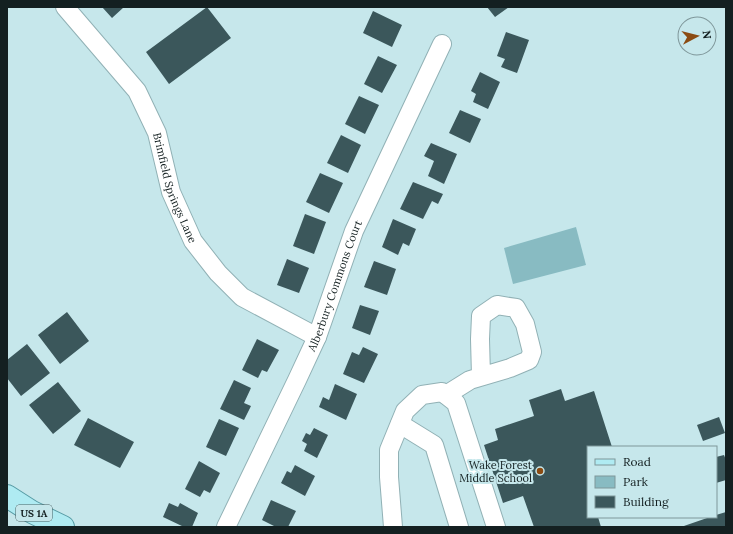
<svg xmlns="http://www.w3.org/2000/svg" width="733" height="534" viewBox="0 0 733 534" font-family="Lora,serif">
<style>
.green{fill:#88bbc2}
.building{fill:#3b575b}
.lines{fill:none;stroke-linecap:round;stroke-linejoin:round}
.minor-casing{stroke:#91b1b5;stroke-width:20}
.major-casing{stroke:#569ba4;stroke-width:24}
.minor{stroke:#fff;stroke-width:18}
.major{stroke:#afebf2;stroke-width:22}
.poi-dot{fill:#8b4b12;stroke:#c6e7eb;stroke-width:1.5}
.labels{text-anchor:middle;stroke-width:4;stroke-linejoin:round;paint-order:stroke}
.shield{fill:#c6e7eb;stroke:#495c5e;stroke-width:1}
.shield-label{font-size:10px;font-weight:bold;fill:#142021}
.street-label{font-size:11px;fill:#142021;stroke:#c6e7eb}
.poi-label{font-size:11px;fill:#142021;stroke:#c6e7eb;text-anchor:end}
</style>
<rect width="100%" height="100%" fill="#c6e7eb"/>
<path class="green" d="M576,227L586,265L513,284L504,248Z"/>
<path class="building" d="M102,7H124L112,18Z
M207,7L231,38L169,84L146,52Z
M487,7H509L495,17Z
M373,11L402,25L392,47L363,33Z
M506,32L529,40L517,73L501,67L505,59L497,56Z
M378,56L397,65L382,93L364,84Z
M480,72L500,82L488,109L473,102L476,94L471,91Z
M359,96L379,105L365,134L345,124Z
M460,110L481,119L470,143L449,133Z
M341,135L361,145L348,173L327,163Z
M431,143L457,154L444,184L428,176L434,161L424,156Z
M320,173L343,183L329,213L306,202Z
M413,182L443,194L438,204L432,201L423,219L400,209Z
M305,214L326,222L314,254L293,246Z
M393,219L416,229L409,246L403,243L398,255L382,247Z
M287,259L309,268L299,293L277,285Z
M374,261L396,269L387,295L364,287Z
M360,305L379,311L370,335L352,328Z
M67,312L89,341L60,364L38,335Z
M257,339L279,350L267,372L262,370L258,378L242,370Z
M27,344L50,373L21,396L7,378V360Z
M363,347L378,354L364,383L343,374L352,352L359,355Z
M234,380L251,388L244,403L251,406L244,420L220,409Z
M58,382L81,411L53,434L29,405Z
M335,384L357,394L346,420L319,407L323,397L329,400Z
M561,389L565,401L594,391L612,447H588V517H598L601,527H534L523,496L503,503L484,445L498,440L495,429L534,416L529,400Z
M719,417L725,433L703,441L697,425Z
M88,418L134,442L120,468L74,445Z
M219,419L239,428L226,456L206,447Z
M314,428L328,435L317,458L304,451L307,444L302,441L306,433L310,435Z
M724,455L726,460V480L716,483V457Z
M199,461L220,473L210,493L204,490L200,497L185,489Z
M295,465L315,476L305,496L281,483L287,471L291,473Z
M271,500L296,511L288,527H276L262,520Z
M169,503L178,507L180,503L198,513L192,527H184L163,517Z
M726,512V527H681L710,517H716V515Z"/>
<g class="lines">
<g class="minor-casing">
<g id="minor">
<path id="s1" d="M65,7L137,91L157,133L171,192L193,241L218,273L242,297L317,337"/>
<path d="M446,395L470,380L510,368L529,360L532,352L525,324L516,308L497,305L481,316L480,339L481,376"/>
<path d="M400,424L434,445L459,527"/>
<path id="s2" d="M226,527L297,380L317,337L354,231L442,44"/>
<path d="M393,527L389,477V450L405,411L422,395L442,392L456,403L496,527"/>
</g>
</g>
<g class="major-casing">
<path id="major" d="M7,496L32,512L63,527"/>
</g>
<use href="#minor" class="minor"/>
<use href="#major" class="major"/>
</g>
<circle class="poi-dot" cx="540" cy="471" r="4"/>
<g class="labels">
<rect class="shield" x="16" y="505" width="36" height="16" rx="3"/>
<g class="shield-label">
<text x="34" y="517">US 1A</text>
</g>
<g class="street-label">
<text dy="4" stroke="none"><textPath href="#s1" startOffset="215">Brimfield Springs Lane</textPath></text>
<text dy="4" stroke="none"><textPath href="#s2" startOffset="265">Alberbury Commons Court</textPath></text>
</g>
<g class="poi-label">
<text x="532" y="469">Wake Forest<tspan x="532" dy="13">Middle School</tspan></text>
</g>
</g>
<rect width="733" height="534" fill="none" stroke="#142021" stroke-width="16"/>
<rect x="587" y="446" width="130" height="72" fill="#c6e7eb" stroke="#7f979a"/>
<rect x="595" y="459" width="20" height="6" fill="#afebf2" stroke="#7f979a"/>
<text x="623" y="466" font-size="12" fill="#142021">Road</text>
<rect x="595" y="476" width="20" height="12" fill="#88bbc2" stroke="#7f979a"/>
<text x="623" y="486" font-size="12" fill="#142021">Park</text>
<rect x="595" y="496" width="20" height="12" fill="#3b575b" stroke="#7f979a"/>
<text x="623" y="506" font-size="12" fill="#142021">Building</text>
<g transform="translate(697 36) rotate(83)"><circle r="19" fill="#c6e7eb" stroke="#7f979a"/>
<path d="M0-3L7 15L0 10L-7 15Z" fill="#8b4b12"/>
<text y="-6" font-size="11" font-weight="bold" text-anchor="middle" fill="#142021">N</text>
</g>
</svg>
